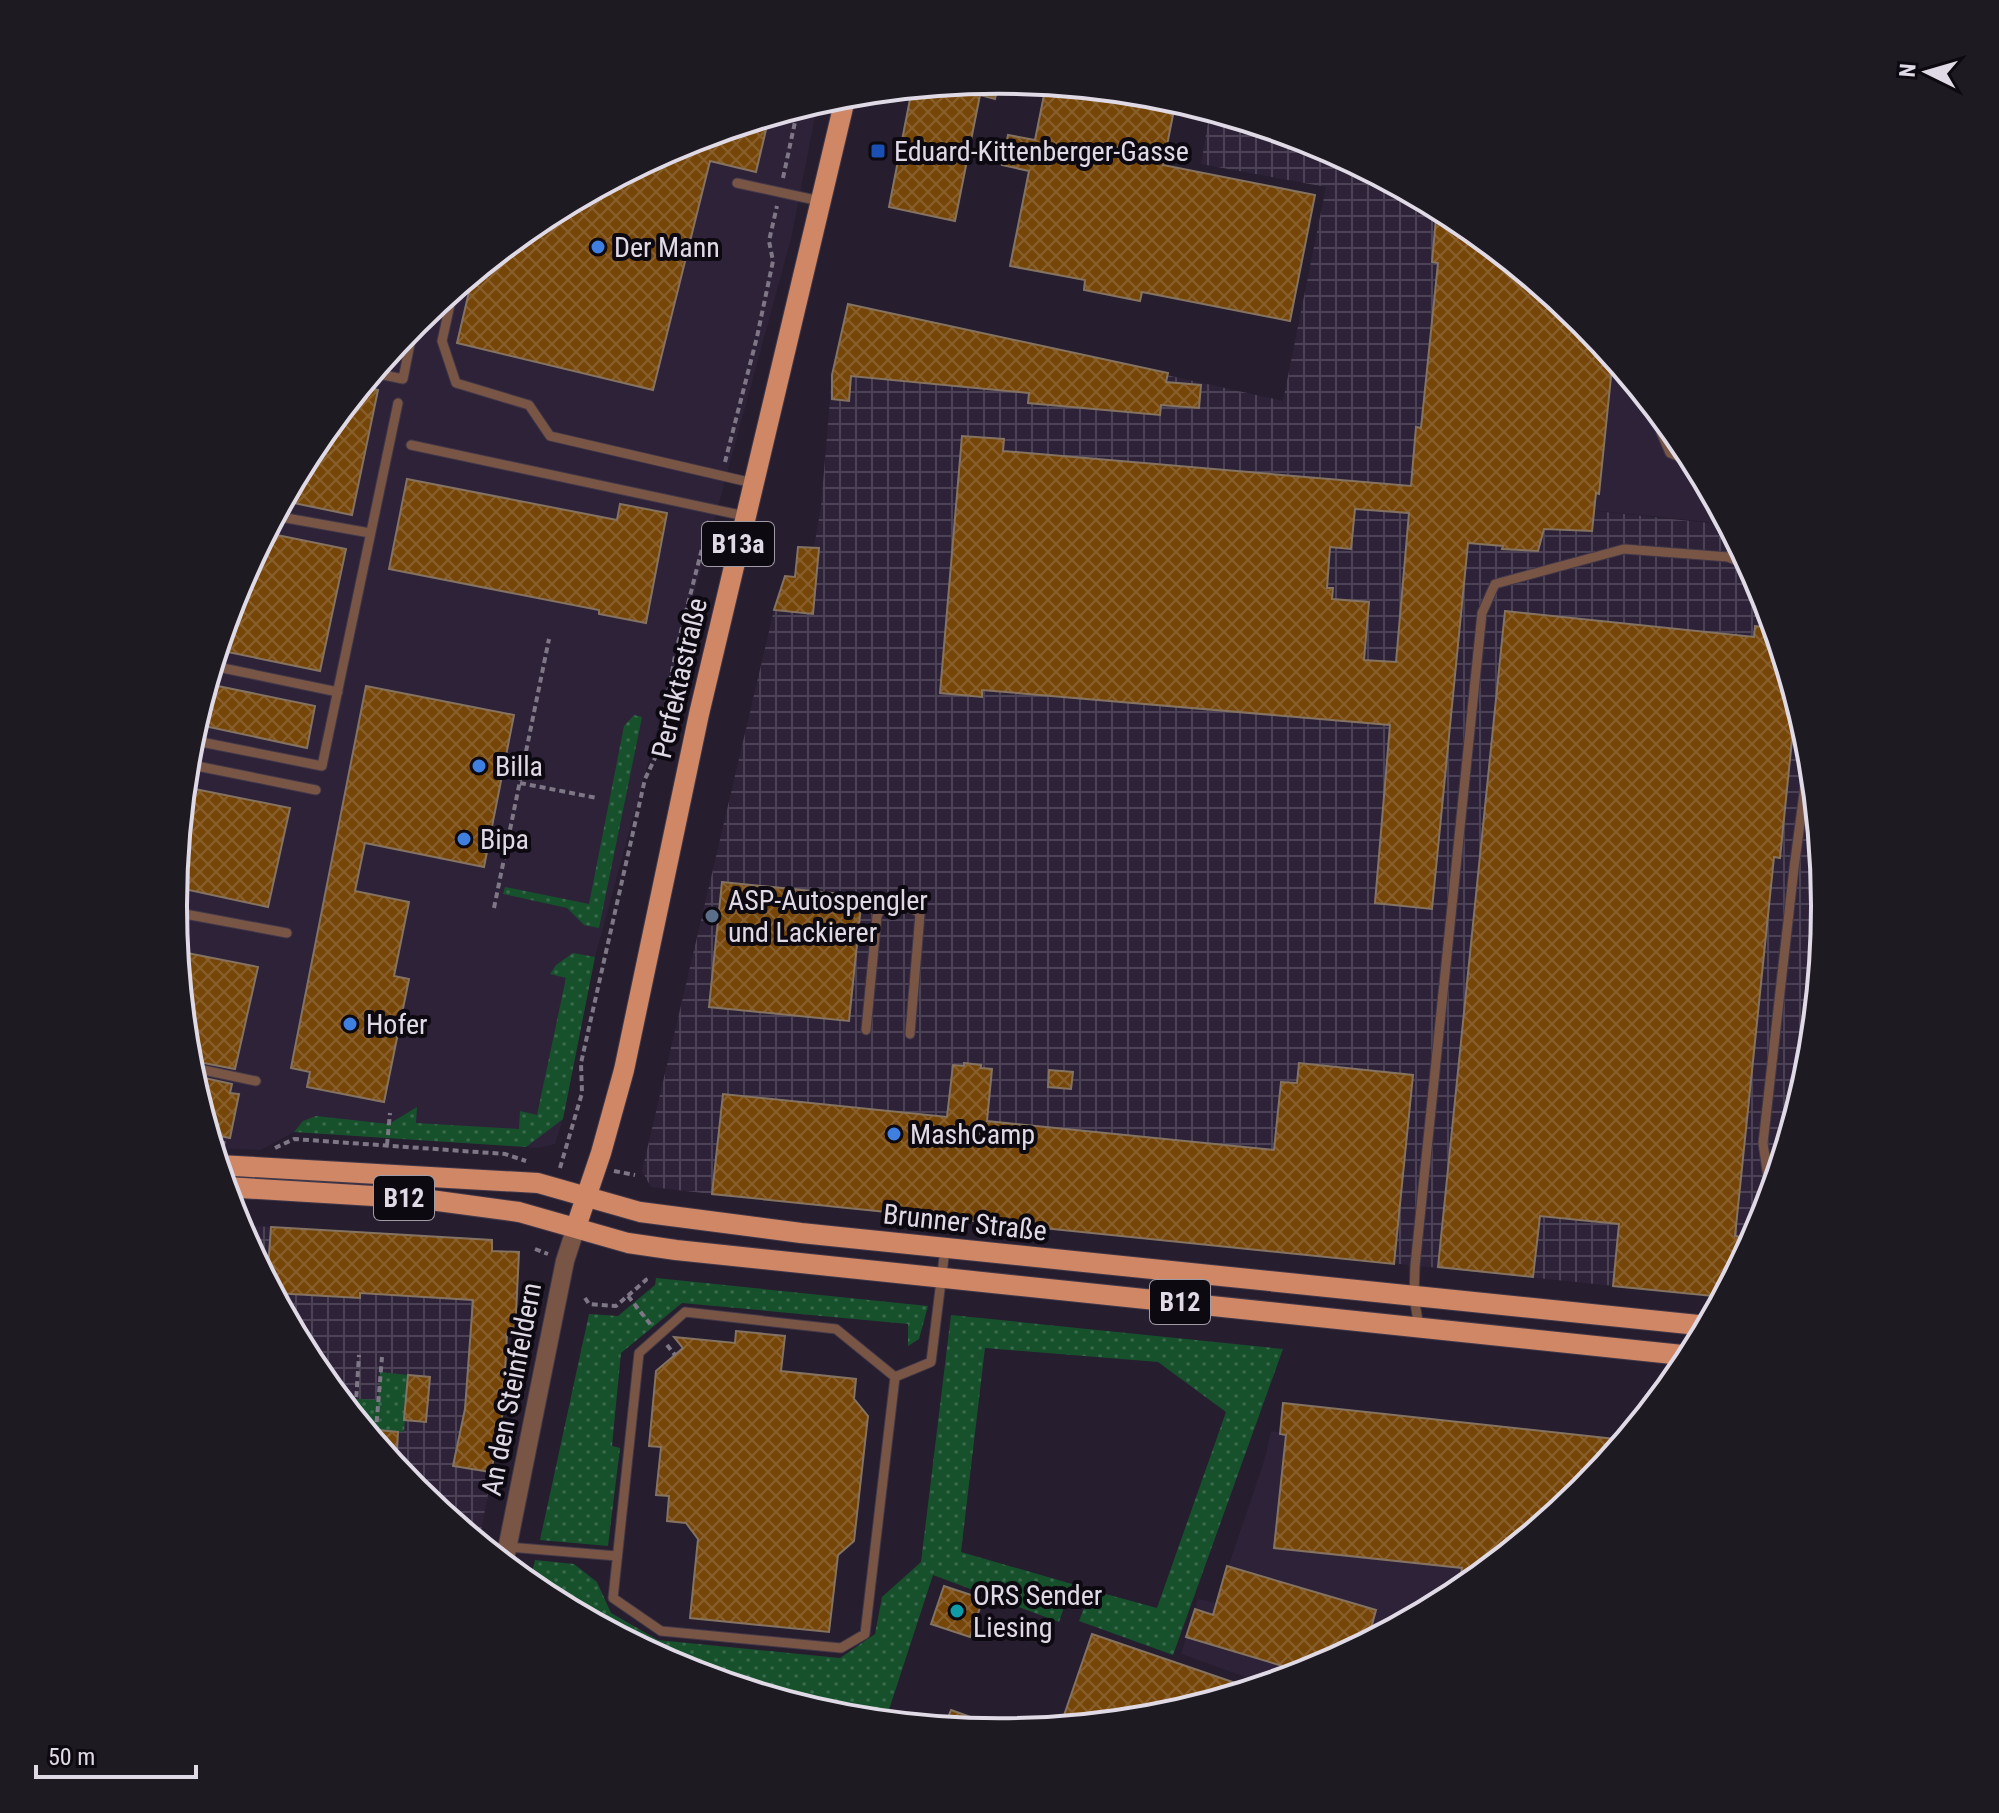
<svg xmlns="http://www.w3.org/2000/svg" width="1999" height="1813" viewBox="0 0 1999 1813" font-family="'Roboto Condensed',sans-serif">
<style>
.built{fill:#2e2239}
.industrial{fill:url(#industrial-grid)}
.grass{fill:url(#grass-dots)}
.building{fill:url(#building-cross-hatch);stroke:#857361;stroke-width:2;fill-rule:evenodd}
.lines{fill:none;stroke-linecap:round;stroke-linejoin:round}
.lane-casing{stroke:#403748;stroke-width:11}
.street-casing{stroke:#403748;stroke-width:20}
.primary-casing{stroke:#403748;stroke-width:22}
.path{stroke:#7e7785;stroke-width:4;stroke-dasharray:6 4;stroke-linecap:butt}
.lane{stroke:#785545;stroke-width:9}
.street{stroke:#785545;stroke-width:18}
.primary{stroke:#cf8766;stroke-width:20}
.transit-dot{fill:#1a4fb4;stroke:#0d0911;stroke-width:3}
.shop-dot{fill:#3f7fe0;stroke:#0d0911;stroke-width:3}
.service-dot{fill:#5c6f8a;stroke:#0d0911;stroke-width:3}
.culture-dot{fill:#0f9aa8;stroke:#0d0911;stroke-width:3}
.labels{text-anchor:middle;stroke-width:8;stroke-linejoin:round;paint-order:stroke}
.shield{fill:#0d0911;stroke:#a19ba6;stroke-width:2}
.shield-label{font-size:26px;font-weight:bold;fill:#e0dae6}
.poi-label{font-size:28px;fill:#e0dae6;stroke:#0d0911;text-anchor:start}
.street-label{font-size:28px;fill:#e0dae6;stroke:#0d0911}
.rim{fill:none;stroke:#e0dae6;stroke-width:4}
</style>
<defs>
<pattern id="industrial-grid" width="8" height="8" patternUnits="userSpaceOnUse" patternTransform="scale(2)"><rect width="8" height="8" fill="#2e2239"/><path d="M0 4h8M4 0v8" fill="none" stroke="#4c4256"/></pattern>
<pattern id="grass-dots" width="8" height="8" patternUnits="userSpaceOnUse" patternTransform="scale(2)"><rect width="8" height="8" fill="#16512c"/><path d="M2 2h.1M6 6h.1" fill="none" stroke="#38694b" stroke-width="1.8" stroke-linecap="round"/></pattern>
<pattern id="building-cross-hatch" width="8" height="8" patternUnits="userSpaceOnUse" patternTransform="scale(2)"><rect width="8" height="8" fill="#764609"/><path d="M0 0l8 8M0 8l8-8" fill="none" stroke="#89602d"/></pattern>
</defs>
<rect width="100%" height="100%" fill="#261d2e"/>
<path class="built" d="M818,102L791,239L595,957L563,1119L555,1144L539,1148L294,1132L261,1150L213,1148L189,1067L173,906L189,745L236,590L313,447L415,322L541,219L684,143Z
M1498,252L1584,322L1687,448L1728,524L1473,498Z
M1822,864L1826,907L1810,1069L1808,1018Z
M1283,1403L1625,1440L1584,1491L1458,1594L1315,1670L1268,1685L1181,1654L1198,1599L1216,1603L1265,1458L1271,1431L1280,1432Z"/>
<path class="industrial" d="M1210,111L1316,143L1459,220L1498,252L1473,498L1728,525L1763,591L1810,746L1822,864L1808,1018L1810,1069L1763,1223L1723,1297L712,1194L651,1187L642,1171L774,610L785,576L795,577L798,547H814L821,507L832,375L848,304L1283,401L1326,187L1201,164Z
M237,1225L492,1240V1251L519,1252L515,1334H507L503,1412L479,1543L415,1491L312,1365Z"/>
<path class="grass" d="M634,715L642,717L599,928L584,925L567,908L503,894L505,887L589,904L624,726Z
M573,953L595,957L563,1119L526,1147L294,1132L303,1121L316,1116L389,1124L417,1107L416,1123L519,1129L520,1111L537,1115L566,978L550,974L556,965Z
M656,1278L928,1306L919,1339L908,1346V1324L682,1303L621,1353L612,1446L620,1448L608,1546L540,1540L589,1314L618,1316L655,1285Z
M951,1315L1283,1349L1173,1655L1079,1621L1091,1590L1157,1608L1226,1412L1158,1362L985,1348L961,1552L1072,1584L1059,1622L933,1575L885,1722L838,1717L683,1670L540,1593L529,1585L535,1560L574,1564L597,1582L611,1613L658,1640L840,1658L875,1634L882,1597L921,1562Z
M380,1372L408,1375L404,1432L378,1430L377,1444L339,1398L378,1400Z"/>
<path class="building" d="M999,80L995,99L980,95L955,221L889,207L912,89Z
M1046,85L1161,96L1176,100L1163,165L1315,195L1290,321L1142,292L1140,301L1084,290L1085,280L1010,266L1029,171L1002,165L1008,135L1035,140Z
M769,117L756,172L710,161L653,390L457,343L473,275L541,219L684,143Z
M1437,208L1459,220L1581,319L1579,334L1595,336L1613,357L1599,494L1596,493L1592,531L1544,529L1538,551L1502,549L1503,546L1468,543L1432,909L1375,903L1390,725L982,690V697L940,693L962,436L1004,439L1003,451L1411,486L1416,427L1421,428L1438,263L1432,262ZM1355,509L1409,513L1396,662L1364,660L1369,602L1332,599L1333,588H1327L1330,547L1351,549Z
M848,304L1168,373L1166,382L1201,385L1199,408L1161,405L1160,415L1028,403L1029,393L851,376L849,401L832,399V375Z
M362,386L378,390L352,515L284,501L313,447Z
M407,479L617,520L620,504L667,513L646,623L599,614V610L389,569Z
M267,533L346,549L320,671L218,650L236,590Z
M798,547L819,548L813,614L774,610L785,576L795,577Z
M1505,611L1754,637L1755,626L1775,628L1796,700L1780,858L1774,857L1735,1236L1748,1238L1747,1253L1723,1297L1613,1286L1619,1224L1540,1216L1533,1277L1438,1267Z
M208,684L315,706L307,748L195,724Z
M366,686L514,715L484,867L365,843L355,891L409,902L394,976L409,979L384,1102L307,1087L310,1072L291,1068Z
M185,787L290,808L268,907L175,887Z
M722,882L862,896L849,1021L709,1007Z
M177,951L258,967L235,1069L188,1060Z
M964,1063L981,1065V1068L992,1069L987,1121L1274,1150L1281,1082L1297,1083L1299,1063L1413,1075L1394,1264L712,1194L723,1094L947,1117L953,1065L964,1066Z
M1049,1070L1073,1072L1071,1089L1048,1087Z
M191,1075L232,1084L230,1093L239,1094L230,1138L209,1134Z
M271,1227L492,1240V1251L519,1252L515,1334L507,1333L503,1412L491,1472L453,1466L465,1409L473,1300L360,1293V1298L274,1293L267,1282Z
M736,1331L785,1336L781,1371L856,1379L854,1399L868,1416L854,1541L838,1555L829,1632L690,1618L698,1539L686,1523L667,1521L669,1496L656,1495L661,1447L649,1446L656,1371L683,1348L674,1337L735,1343Z
M408,1375L430,1377L426,1422L404,1420Z
M1283,1403L1625,1440L1584,1491L1458,1594L1462,1568L1274,1548L1286,1435L1280,1434Z
M378,1430L398,1432L396,1468L377,1444Z
M1227,1566L1376,1610L1367,1643L1306,1673L1186,1637L1195,1609L1213,1615Z
M944,1586L983,1599L970,1637L931,1624Z
M1092,1634L1186,1666L1253,1689L1160,1717L1060,1727Z
M951,1710L999,1727L997,1733L944,1728Z"/>
<g class="lines">
<g class="lane-casing">
<path id="lane" d="M737,183L820,201
M453,291L442,341L456,383L529,405L550,436L753,483
M374,373L403,379L414,324
M1662,417L1661,432L1670,453L1695,463
M411,445L745,516
M275,516L370,533
M213,666L338,692
M191,740L322,766L398,403
M187,764L316,790
M174,912L287,933
M866,1030L877,916L880,910C890,906 912,905 920,914L910,1034
M189,1067L256,1081
M1768,1207L1770,1192L1763,1143L1794,868L1810,748
M1419,1327L1414,1297L1415,1266L1482,613L1495,584L1624,549L1728,557L1750,566
M895,1377L836,1329L685,1312L639,1353L613,1598L661,1631L841,1648L865,1634L895,1377L931,1362L945,1249
M507,1547L617,1556"/>
</g>
<g class="street-casing">
<path id="street" d="M504,1564L565,1261L576,1227"/>
</g>
<g class="primary-casing">
<path id="primary" d="M218,1165L538,1183L640,1212L801,1233L1708,1326
M225,1187L423,1199L519,1212L628,1243L676,1250L1692,1356
M576,1227L601,1153L624,1070L699,714L846,95"/>
</g>
<path class="path" d="M783,178L798,108
M725,462L757,337L773,261L769,241L777,206
M520,783L597,798
M494,908L549,639
M387,1145L390,1113
M223,1147L224,1137
M275,1148L294,1139L505,1154L526,1161
M560,1168L582,1093L581,1063L645,779L656,756L676,651L709,521
M614,1171L635,1175
M535,1249L548,1254
M628,1296L651,1325
M585,1298L589,1304L616,1306L646,1280L643,1275
M667,1345L675,1355
M355,1417L359,1355
M375,1442L382,1357"/>
<use href="#lane" class="lane"/>
<use href="#street" class="street"/>
<use href="#primary" class="primary"/>
</g>
<rect class="transit-dot" x="870" y="143" width="16" height="16" rx="4"/>
<g class="shop-dot">
<circle cx="598" cy="247" r="8"/>
<circle cx="479" cy="766" r="8"/>
<circle cx="464" cy="839" r="8"/>
<circle cx="350" cy="1024" r="8"/>
<circle cx="894" cy="1134" r="8"/>
</g>
<circle class="service-dot" cx="712" cy="916" r="8"/>
<circle class="culture-dot" cx="957" cy="1611" r="8"/>
<g class="labels">
<g class="shield">
<rect x="702" y="522" width="72" height="44" rx="6"/>
<rect x="374" y="1176" width="60" height="44" rx="6"/>
<rect x="1150" y="1280" width="60" height="44" rx="6"/>
</g>
<g class="shield-label">
<text x="738" y="553">B13a</text>
<text x="404" y="1207">B12</text>
<text x="1180" y="1311">B12</text>
</g>
<g class="poi-label">
<text x="894" y="161">Eduard-Kittenberger-Gasse</text>
<text x="614" y="257">Der Mann</text>
<text x="495" y="776">Billa</text>
<text x="480" y="849">Bipa</text>
<text x="728" y="910">ASP-Autospengler<tspan x="728" dy="32">und Lackierer</tspan></text>
<text x="366" y="1034">Hofer</text>
<text x="910" y="1144">MashCamp</text>
<text x="973" y="1605">ORS Sender<tspan x="973" dy="32">Liesing</tspan></text>
</g>
<g class="street-label">
<text transform="translate(679 678) rotate(-77)" y="10">Perfektastraße</text>
<text transform="translate(965 1222) rotate(6)" y="10">Brunner Straße</text>
<text transform="translate(511 1389) rotate(-79)" y="10">An den Steinfeldern</text>
</g>
</g>
<path d="M0 0H1999V1813H0ZM187 906a812 812 0 1 1 1624 0a812 812 0 1 1-1624 0Z" fill="#1e1a22" fill-rule="evenodd"/>
<path class="rim" d="M187 906a812 812 0 1 1 1624 0a812 812 0 1 1-1624 0Z"/>
<g transform="translate(1927 72) rotate(275)" stroke="#0d0911" stroke-width="6" paint-order="stroke">
<path d="M0-6L14 30L0 20L-14 30Z" fill="#e0dae6"/>
<text y="-12" font-size="22" font-weight="bold" text-anchor="middle" fill="#e0dae6">N</text>
</g>
<path d="M36 1765v12h160v-12" fill="none" stroke="#e0dae6" stroke-width="4"/>
<text x="48" y="1765" font-size="24" fill="#e0dae6" stroke="#0d0911" stroke-width="6" paint-order="stroke">50 m</text>
</svg>
